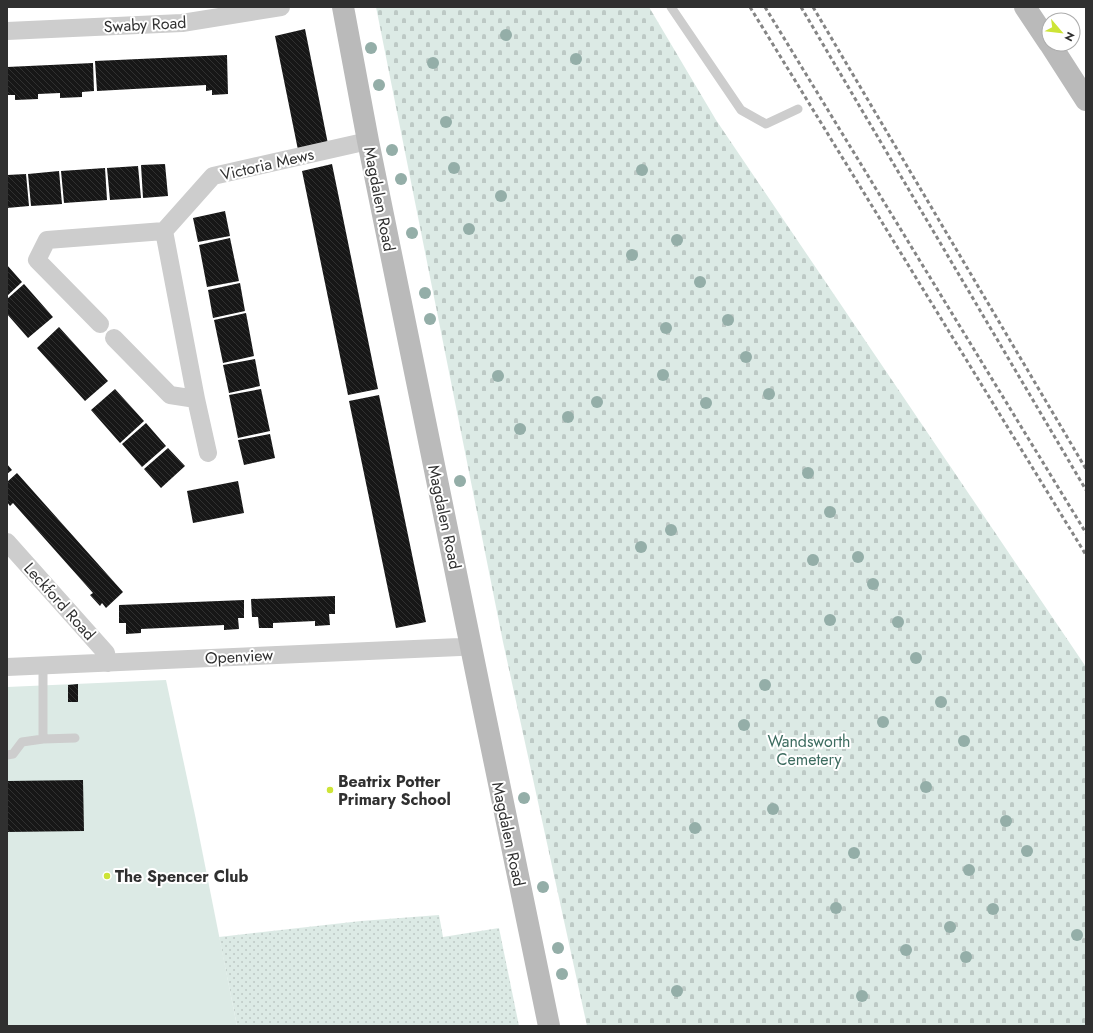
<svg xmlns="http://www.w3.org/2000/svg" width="1093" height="1033" viewBox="0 0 1093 1033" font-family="Jost,sans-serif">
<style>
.cemetery{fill:url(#cemetery-stones)}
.garden{fill:url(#garden-dots)}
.pitch{fill:#dceae5}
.building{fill:url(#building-back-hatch)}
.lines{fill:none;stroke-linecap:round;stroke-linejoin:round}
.lane{stroke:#cdcdcd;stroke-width:9}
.street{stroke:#cdcdcd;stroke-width:18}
.secondary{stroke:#bababa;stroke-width:22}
.rail{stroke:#858585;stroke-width:3;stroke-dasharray:4 3;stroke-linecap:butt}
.tree{fill:#94aea8}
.poi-dot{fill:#cde436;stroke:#fff;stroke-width:1.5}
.labels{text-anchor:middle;stroke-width:4;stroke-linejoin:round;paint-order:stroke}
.street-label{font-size:16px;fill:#303030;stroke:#fff}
.park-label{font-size:16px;fill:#3d6c60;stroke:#fff}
.poi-label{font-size:16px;font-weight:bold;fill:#303030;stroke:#fff;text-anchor:start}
</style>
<defs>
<pattern id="cemetery-stones" width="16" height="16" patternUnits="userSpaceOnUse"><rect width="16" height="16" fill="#dceae5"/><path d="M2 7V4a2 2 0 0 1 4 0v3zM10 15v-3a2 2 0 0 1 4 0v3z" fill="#bdc9c5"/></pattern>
<pattern id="garden-dots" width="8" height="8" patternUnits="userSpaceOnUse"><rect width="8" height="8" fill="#dceae5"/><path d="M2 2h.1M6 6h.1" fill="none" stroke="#bdc9c5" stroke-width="1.8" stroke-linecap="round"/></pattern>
<pattern id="building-back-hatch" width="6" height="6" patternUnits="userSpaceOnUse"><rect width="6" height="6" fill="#171717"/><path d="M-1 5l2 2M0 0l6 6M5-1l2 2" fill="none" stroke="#303030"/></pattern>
</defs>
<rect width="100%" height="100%" fill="#fff"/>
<path class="cemetery" d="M376,7H649L716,120L1086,667V1026H587L503,642Z"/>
<path class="garden" d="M439,915L443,937L499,928L519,1026H237L219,937L361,921Z"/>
<path class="pitch" d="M166,680L195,815L237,1026H7V687Z"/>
<path class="building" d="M305,29L328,144L298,150L275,36Z
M227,55L228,94L212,95V90L206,91V85L97,91L95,61Z
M93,63L94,91L82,92V97L60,98V93L38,94V99L15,100V95H7V67Z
M165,164L168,196L143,198L141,165Z
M332,164L378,389L348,395L302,171Z
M138,166L141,198L110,200L107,168Z
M105,168L107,200L64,203L61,171Z
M59,171L62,204L31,206L28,174Z
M26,174L29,206L7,208V175Z
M225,211L230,236L198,242L193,218Z
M230,238L239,281L207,287L199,245Z
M7,265L22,282L7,296Z
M240,283L245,311L213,318L208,290Z
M24,284L53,317L28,338L7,314V299Z
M246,313L254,356L223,363L214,320Z
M59,327L108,381L85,401L37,348Z
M255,359L260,386L229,393L223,365Z
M115,389L144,421L120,443L91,410Z
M261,389L270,431L238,438L229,395Z
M379,395L426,622L396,628L349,401Z
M146,423L166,446L142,467L122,444Z
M270,434L275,458L244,465L238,440Z
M168,448L185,466L161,488L144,469Z
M7,464L12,470L7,474Z
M17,473L123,592L106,608L102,603L100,606L90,595L93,593L13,503L10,506L7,502V482Z
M238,481L244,513L193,523L187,491Z
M335,596V614H329L330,625L315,626V621L273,623V628H259L258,617H252L251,599Z
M244,600V618H238L239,629L224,630V625L141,629V633L126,634V623H119V605Z
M78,684V702H68V685Z
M83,780L84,831L7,832V781Z"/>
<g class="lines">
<path class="lane" d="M671,7L741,110L766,124L798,109
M43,665V739
M7,755L13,754L22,742L43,739L75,738"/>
<path class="street" d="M7,31L182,23L281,7
M100,324L37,260L47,240L164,231
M114,338L170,395L196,399L164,231L213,176L368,141
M196,399L208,453
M7,542L106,653L108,663
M7,667L460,647L470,645"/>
<path class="secondary" d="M343,7L368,141L481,696L549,1026
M1025,7L1049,43
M1050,44L1086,100"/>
<path class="rail" d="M750,7L1086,555
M765,7L1086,533
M801,7L1086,490
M813,7L1086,469"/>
</g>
<g class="tree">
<circle cx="506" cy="35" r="6"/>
<circle cx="371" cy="48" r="6"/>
<circle cx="576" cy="59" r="6"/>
<circle cx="433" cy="63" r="6"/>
<circle cx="379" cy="85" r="6"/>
<circle cx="446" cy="122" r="6"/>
<circle cx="392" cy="150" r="6"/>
<circle cx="454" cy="168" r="6"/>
<circle cx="642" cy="170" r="6"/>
<circle cx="401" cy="179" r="6"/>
<circle cx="501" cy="196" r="6"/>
<circle cx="469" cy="229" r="6"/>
<circle cx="412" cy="233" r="6"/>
<circle cx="677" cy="240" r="6"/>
<circle cx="632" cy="255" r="6"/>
<circle cx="700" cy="282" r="6"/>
<circle cx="425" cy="293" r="6"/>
<circle cx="430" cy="319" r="6"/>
<circle cx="728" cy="320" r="6"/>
<circle cx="666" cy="328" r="6"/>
<circle cx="746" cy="357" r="6"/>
<circle cx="663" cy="375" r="6"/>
<circle cx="498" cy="376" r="6"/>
<circle cx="769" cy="394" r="6"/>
<circle cx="597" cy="402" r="6"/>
<circle cx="706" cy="403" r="6"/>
<circle cx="568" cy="417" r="6"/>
<circle cx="520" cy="429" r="6"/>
<circle cx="808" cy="473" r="6"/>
<circle cx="460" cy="481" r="6"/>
<circle cx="830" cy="512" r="6"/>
<circle cx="671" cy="530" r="6"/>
<circle cx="641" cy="547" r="6"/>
<circle cx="858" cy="557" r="6"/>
<circle cx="813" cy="560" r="6"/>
<circle cx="873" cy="584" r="6"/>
<circle cx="830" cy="620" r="6"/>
<circle cx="898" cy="622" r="6"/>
<circle cx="916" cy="658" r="6"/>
<circle cx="765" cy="685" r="6"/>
<circle cx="941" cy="702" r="6"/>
<circle cx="883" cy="722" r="6"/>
<circle cx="744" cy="725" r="6"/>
<circle cx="964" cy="741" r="6"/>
<circle cx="926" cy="787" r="6"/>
<circle cx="524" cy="798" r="6"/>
<circle cx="773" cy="809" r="6"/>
<circle cx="1006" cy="821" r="6"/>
<circle cx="695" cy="828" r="6"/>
<circle cx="1027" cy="851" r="6"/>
<circle cx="854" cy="853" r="6"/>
<circle cx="969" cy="870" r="6"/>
<circle cx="543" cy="887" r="6"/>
<circle cx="836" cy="908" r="6"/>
<circle cx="993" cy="909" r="6"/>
<circle cx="950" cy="927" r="6"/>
<circle cx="1077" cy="935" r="6"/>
<circle cx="558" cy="948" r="6"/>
<circle cx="906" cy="950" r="6"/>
<circle cx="966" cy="957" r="6"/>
<circle cx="562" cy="974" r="6"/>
<circle cx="677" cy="991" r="6"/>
<circle cx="862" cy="996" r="6"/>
</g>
<g class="poi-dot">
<circle cx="330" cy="790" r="4"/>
<circle cx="107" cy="876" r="4"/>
</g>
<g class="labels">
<g class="street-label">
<text transform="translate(145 24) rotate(-3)" y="6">Swaby Road</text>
<text transform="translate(267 164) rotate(-13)" y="6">Victoria Mews</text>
<text transform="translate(380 199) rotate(79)" y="6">Magdalen Road</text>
<text transform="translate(445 517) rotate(78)" y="6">Magdalen Road</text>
<text transform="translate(60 601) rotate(48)" y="6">Leckford Road</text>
<text transform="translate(239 656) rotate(-3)" y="6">Openview</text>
<text transform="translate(509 834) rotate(78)" y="6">Magdalen Road</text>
</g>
<g class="park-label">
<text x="809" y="747">Wandsworth<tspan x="809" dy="18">Cemetery</tspan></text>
</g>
<g class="poi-label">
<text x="338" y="787">Beatrix Potter<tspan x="338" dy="18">Primary School</tspan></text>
<text x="115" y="882">The Spencer Club</text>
</g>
</g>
<rect width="1093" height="1033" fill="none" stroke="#303030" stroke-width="16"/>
<g transform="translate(1061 32) rotate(118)"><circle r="19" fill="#ffffff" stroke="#acacac"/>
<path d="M0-3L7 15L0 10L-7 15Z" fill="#cde436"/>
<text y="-6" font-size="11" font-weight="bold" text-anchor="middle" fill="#303030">N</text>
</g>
</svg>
